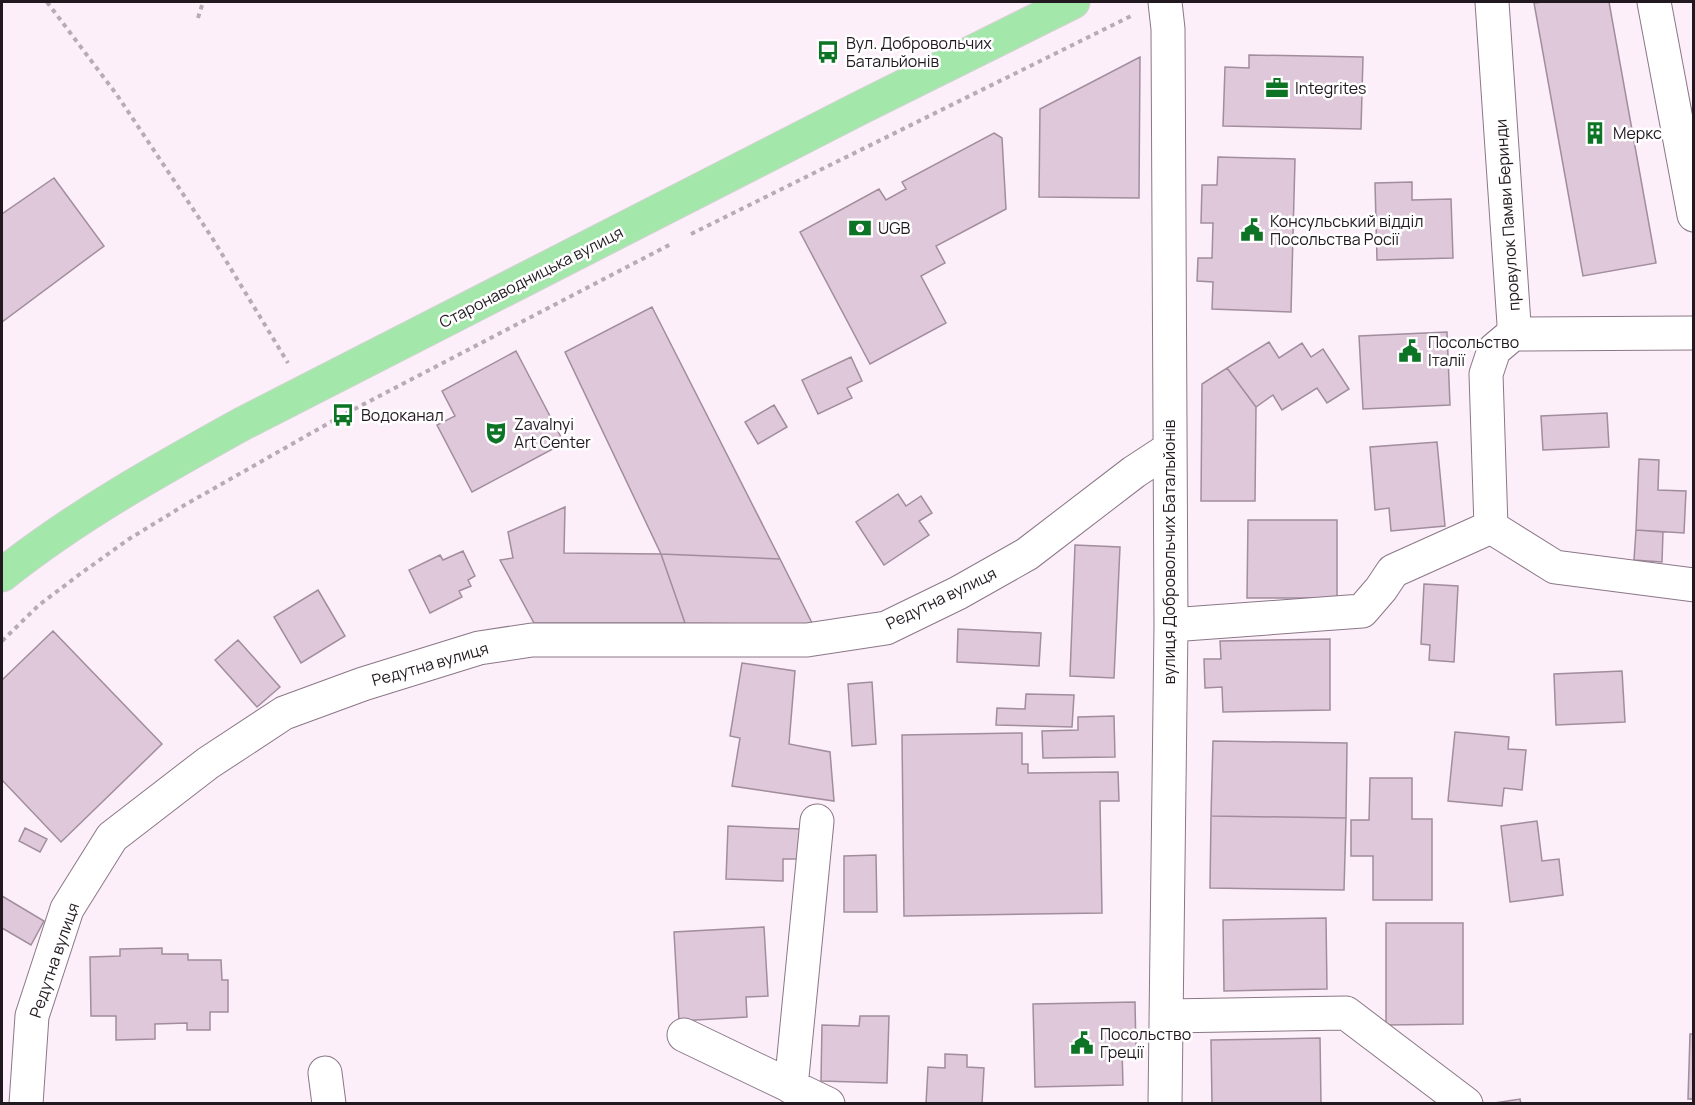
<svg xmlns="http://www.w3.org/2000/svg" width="1695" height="1105" viewBox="0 0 1695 1105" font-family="Manrope,sans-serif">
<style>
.building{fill:#dec8d9;stroke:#a18d9d;stroke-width:1.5}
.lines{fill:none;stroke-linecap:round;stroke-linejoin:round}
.minor-casing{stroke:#8b7787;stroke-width:35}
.major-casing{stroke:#d3d1d2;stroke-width:35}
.path{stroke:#b7acb5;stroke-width:4;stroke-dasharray:4.5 4.5;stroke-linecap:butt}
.minor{stroke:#fff;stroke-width:33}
.major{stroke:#a3e8aa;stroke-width:33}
.labels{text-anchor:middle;stroke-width:5;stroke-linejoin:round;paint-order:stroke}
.poi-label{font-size:16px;fill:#21191f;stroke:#fff;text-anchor:start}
.street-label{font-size:16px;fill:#21191f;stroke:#fff}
</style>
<rect width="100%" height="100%" fill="#fceff9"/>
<path class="building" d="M1543,2H1609L1656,263L1583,276L1534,3Z
M1249,55L1363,57L1361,129L1223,126L1225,67L1249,68Z
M1140,57L1139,198L1039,197L1040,109Z
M994,133L1002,138L1006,209L936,246L945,263L921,276L946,323L870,364L800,232L879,189L886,200L906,189L902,182Z
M1218,157L1295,159L1291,312L1212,309L1213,282L1197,281L1198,258H1212L1213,223H1201L1202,185H1217Z
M54,178L104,246L2,322V214Z
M1412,182V200L1451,199L1453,258L1377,260L1375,183Z
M652,307L780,559L661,554L565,352Z
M1447,332L1450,405L1363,409L1359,336Z
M1269,342L1279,358L1302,343L1311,357L1323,349L1349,389L1327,403L1317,388L1282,410L1273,395L1256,407L1227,368Z
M516,351L564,443L472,492L437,425L455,416L442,391Z
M851,357L862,381L847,388L852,398L818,414L802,380Z
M1227,368L1256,407L1255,501H1201L1202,384Z
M774,405L787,427L758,444L745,422Z
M1607,413L1609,447L1543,450L1541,416Z
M1437,442L1445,526L1391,531L1389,508L1375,510L1370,447Z
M1639,459L1659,460L1658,490L1686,491L1684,533L1636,530Z
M898,494L906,506L921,496L932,513L919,521L929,535L884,565L856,522Z
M565,507L564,553L661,554L685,623H534L500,560L513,558L508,532Z
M1248,520H1337V598H1247Z
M1636,530L1663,532L1662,562L1634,560Z
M1075,545L1120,547L1114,678L1070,676Z
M463,551L475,576L468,580L471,586L459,591L462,597L430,613L409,570L440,555L443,560Z
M661,554L780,559L813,625L685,623Z
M1424,584L1458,586L1454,662L1429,660L1430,645L1421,644Z
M318,590L345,636L301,663L274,617Z
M958,629L1041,633L1039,666L957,662Z
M53,631L162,744L61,842L2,780V680Z
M1330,639V710L1223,712L1222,687L1205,688L1204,659H1221L1220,641Z
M238,640L280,687L257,707L215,660Z
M742,663L795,671L789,744L830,752L834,801L732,786L740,738L730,736Z
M1622,671L1625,722L1556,725L1554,674Z
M872,682L876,744L852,746L848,684Z
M1026,694L1074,695L1072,727L996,725L997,708L1025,709Z
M1114,716L1115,757L1043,758L1042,731L1078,730V717Z
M1455,732L1509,737L1508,749L1526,750L1522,790L1504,788L1502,806L1448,801Z
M1022,733V764H1028V773L1118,772L1119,801H1100L1102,913L904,916L902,735Z
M1213,741L1347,743L1346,818L1211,816Z
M1370,778H1412V819H1432V900H1373V856H1351V820H1369Z
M1211,816L1346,818L1344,890L1210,888Z
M1537,821L1542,861L1559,859L1563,895L1510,902L1501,826Z
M728,826L801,829L800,859H783V881L726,879Z
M25,828L47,839L40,852L19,841Z
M876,855L877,912H844V856Z
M2,896L44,921L31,945L2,928Z
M1326,918L1327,989L1224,991L1223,920Z
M1386,923H1463V1024L1386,1025Z
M764,927L768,996L746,997L747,1017L679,1021L674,932Z
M162,948V954H188V960H221L222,980H228V1012H210V1030H187V1023L155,1024V1039L116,1040V1016H91L90,957L120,956V949Z
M1135,1002L1136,1050H1122L1123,1085L1035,1087L1033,1004Z
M860,1016H889L887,1083L821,1081L822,1025L859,1026Z
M1690,1034H1694V1099H1688Z
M1320,1038L1321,1104H1212L1211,1040Z
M945,1054L967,1055V1067L984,1068L982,1104H926L928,1067L945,1068Z
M1520,1099L1521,1104H1488Z"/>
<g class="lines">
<g class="minor-casing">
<path id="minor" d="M1165,2L1168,29L1171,625L1165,1104
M1492,2L1514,324L1513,334L1494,350L1486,374L1491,527L1555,567L1694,585
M1654,2L1694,215
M1513,334L1694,333
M1171,625L1362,611L1381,589L1393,571L1491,527
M1167,1016L1346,1013L1466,1104
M684,1035L828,1104
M325,1073L329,1104
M791,1087L817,821
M26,1104L32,1016L67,909L112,837L208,763L284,713L363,684L479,648L532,640H807L886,628L958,593L1027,554L1134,472L1169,449"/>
</g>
<g class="major-casing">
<path id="major" d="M2,575C76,516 159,470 242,424L860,108L1073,2"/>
</g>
<path class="path" d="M47,2L117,95L211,236L288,363
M198,18L203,2
M691,234L1133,15
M2,641L39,605L80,574L129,539L183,506L343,415L671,244"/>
<use href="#minor" class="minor"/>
<use href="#major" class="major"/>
</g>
<defs>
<g id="bus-bare" transform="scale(1.8)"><path d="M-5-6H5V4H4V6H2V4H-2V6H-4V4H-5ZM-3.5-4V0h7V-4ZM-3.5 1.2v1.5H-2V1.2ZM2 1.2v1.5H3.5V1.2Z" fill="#0d7325" stroke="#fff" stroke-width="2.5" paint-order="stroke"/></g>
<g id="office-bare" transform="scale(1.8)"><path d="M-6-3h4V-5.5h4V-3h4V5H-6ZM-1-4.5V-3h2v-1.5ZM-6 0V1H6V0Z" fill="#0d7325" stroke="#fff" stroke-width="2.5" paint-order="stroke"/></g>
<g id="building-bare" transform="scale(1.8)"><path d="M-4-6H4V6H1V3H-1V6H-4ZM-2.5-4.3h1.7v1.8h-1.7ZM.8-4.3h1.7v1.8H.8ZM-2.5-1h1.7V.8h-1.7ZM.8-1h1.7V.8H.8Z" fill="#0d7325" stroke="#fff" stroke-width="2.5" paint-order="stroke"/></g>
<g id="bank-bare" transform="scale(1.8)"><path d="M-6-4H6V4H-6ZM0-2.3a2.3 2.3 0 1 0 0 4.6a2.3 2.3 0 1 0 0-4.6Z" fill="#0d7325" stroke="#fff" stroke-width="2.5" paint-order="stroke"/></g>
<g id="civic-bare" transform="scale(1.8)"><path d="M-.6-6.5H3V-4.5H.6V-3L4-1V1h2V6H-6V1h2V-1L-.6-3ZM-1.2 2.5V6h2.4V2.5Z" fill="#0d7325" stroke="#fff" stroke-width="2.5" paint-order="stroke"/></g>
<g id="theatre-bare" transform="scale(1.8)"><path d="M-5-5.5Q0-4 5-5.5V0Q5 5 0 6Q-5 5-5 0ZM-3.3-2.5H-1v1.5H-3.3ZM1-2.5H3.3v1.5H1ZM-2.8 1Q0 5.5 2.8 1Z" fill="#0d7325" stroke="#fff" stroke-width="2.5" paint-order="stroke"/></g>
</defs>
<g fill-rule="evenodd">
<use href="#bus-bare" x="828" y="52"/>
<use href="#office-bare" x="1277" y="88"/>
<use href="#building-bare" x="1595" y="133"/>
<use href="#bank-bare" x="860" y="228"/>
<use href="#civic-bare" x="1252" y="230"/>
<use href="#civic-bare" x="1410" y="351"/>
<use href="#bus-bare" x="343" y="415"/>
<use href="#theatre-bare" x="496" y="433"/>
<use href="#civic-bare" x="1082" y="1043"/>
</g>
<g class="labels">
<g class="poi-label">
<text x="846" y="49">Вул. Добровольчих<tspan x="846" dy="18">Батальйонів</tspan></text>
<text x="1295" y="94">Integrites</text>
<text x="1613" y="139">Меркс</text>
<text x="1270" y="227">Консульський відділ<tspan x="1270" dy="18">Посольства Росії</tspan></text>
<text x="878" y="234">UGB</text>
<text x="1428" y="348">Посольство<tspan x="1428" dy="18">Італії</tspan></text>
<text x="361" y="421">Водоканал</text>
<text x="514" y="430">Zavalnyi<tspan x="514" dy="18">Art Center</tspan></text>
<text x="1100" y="1040">Посольство<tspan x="1100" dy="18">Греції</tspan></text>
</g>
<g class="street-label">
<text transform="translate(1507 215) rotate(-94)" y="6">провулок Памви Беринди</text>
<text transform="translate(531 277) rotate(-27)" y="6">Старонаводницька вулиця</text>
<text transform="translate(1169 552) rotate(-90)" y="6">вулиця Добровольчих Батальйонів</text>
<text transform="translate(941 598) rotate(-26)" y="6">Редутна вулиця</text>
<text transform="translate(430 664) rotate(-16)" y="6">Редутна вулиця</text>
<text transform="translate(54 960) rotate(-71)" y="6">Редутна вулиця</text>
</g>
</g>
<rect width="1695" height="1105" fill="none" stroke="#21191f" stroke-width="6"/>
</svg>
